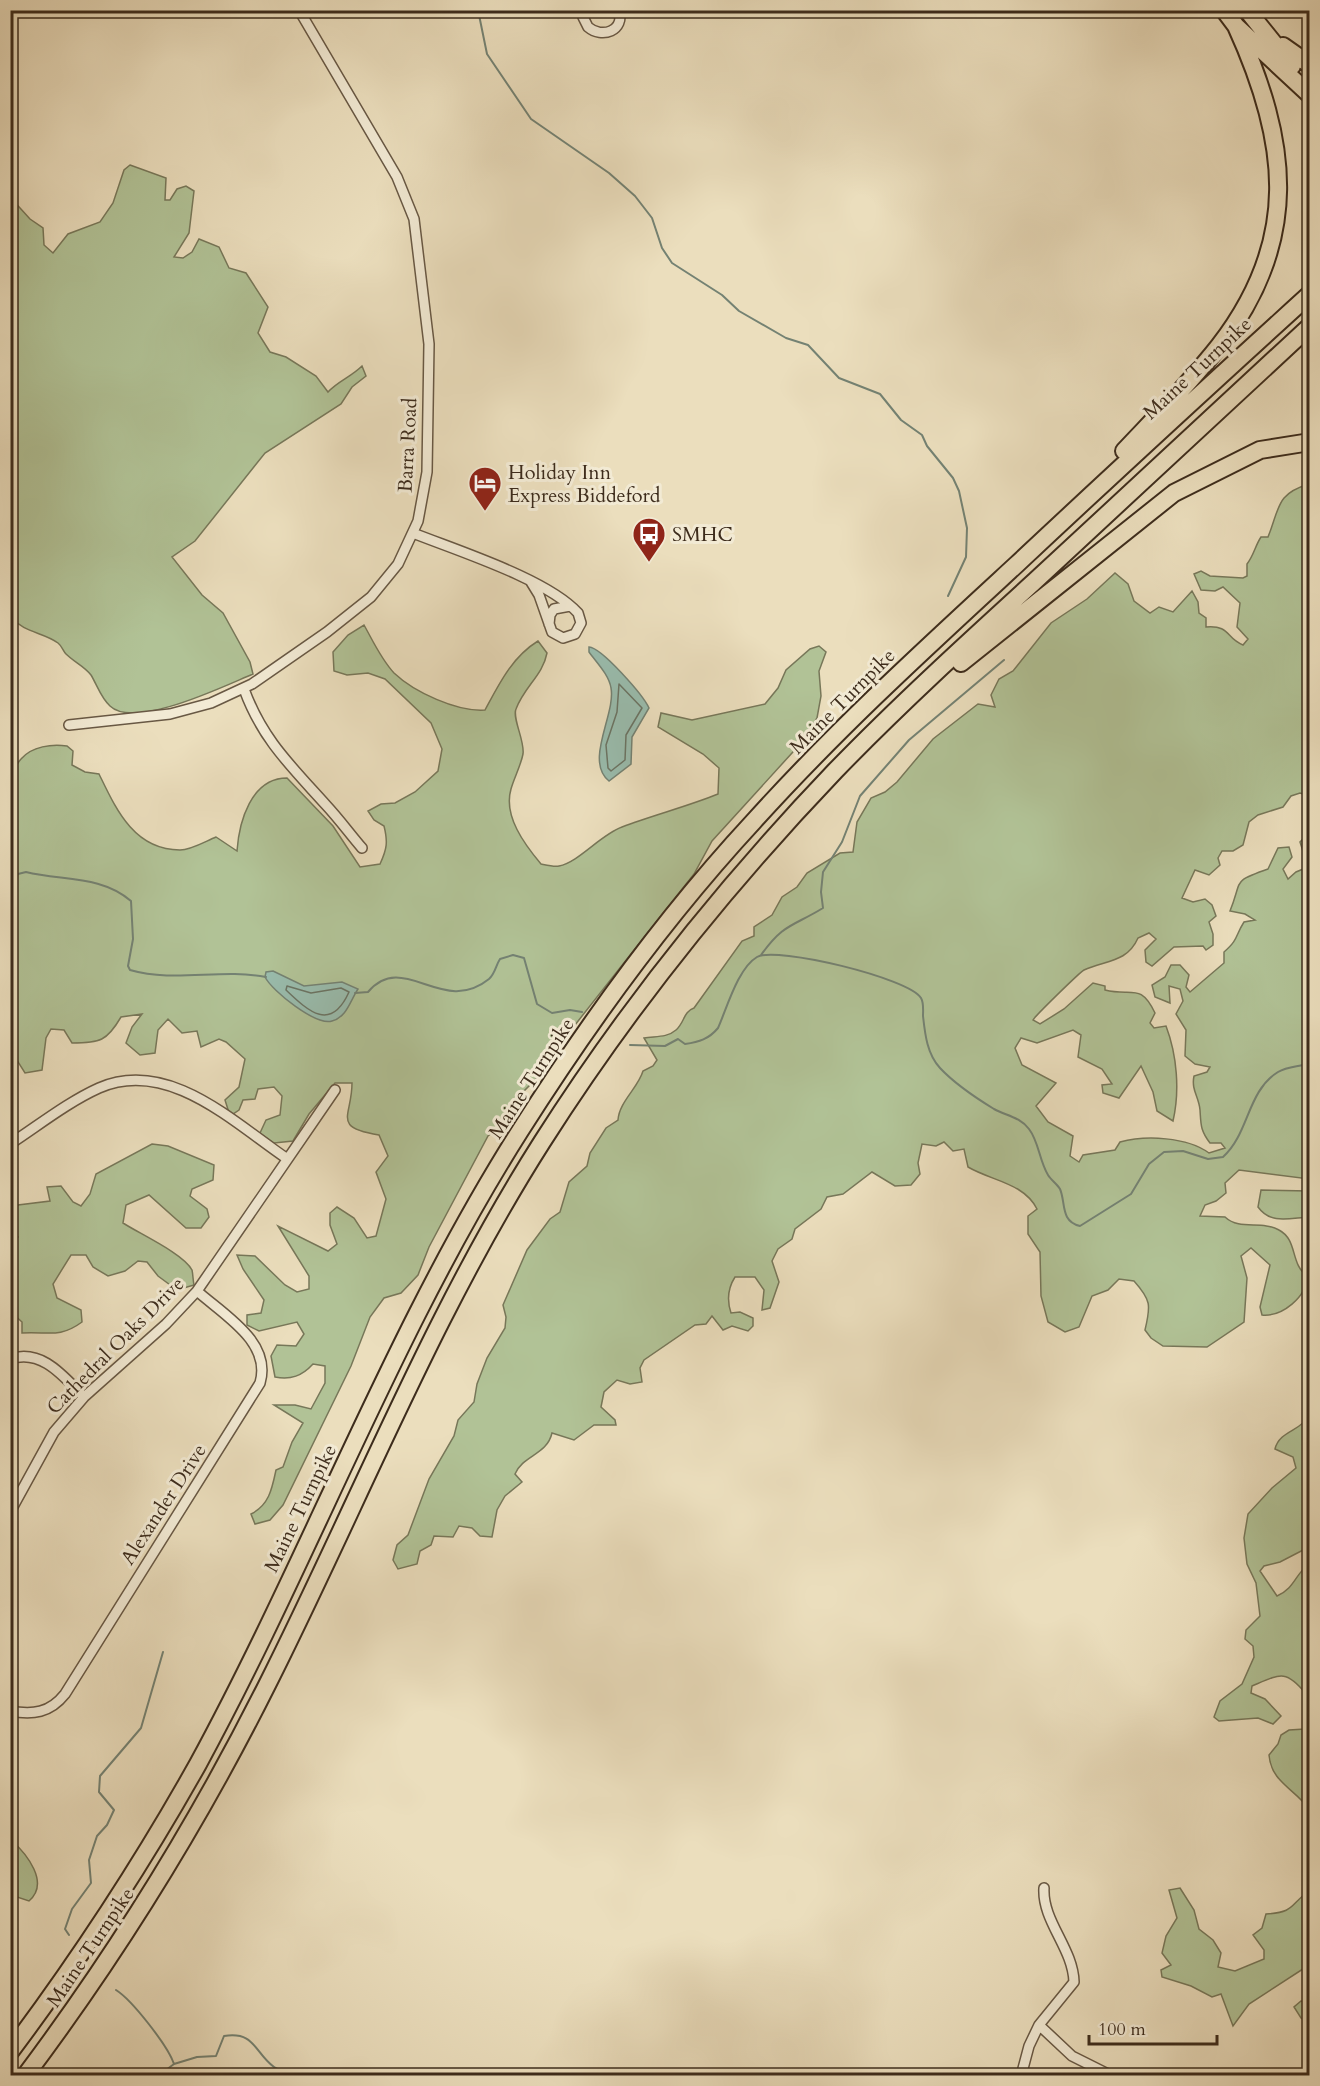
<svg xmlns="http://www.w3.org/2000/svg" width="1320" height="2086" viewBox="0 0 1320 2086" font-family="Cardo,serif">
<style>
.green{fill:#b1c296;stroke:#777759;stroke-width:1.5}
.water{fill:#99bcad;stroke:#748273;stroke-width:1.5}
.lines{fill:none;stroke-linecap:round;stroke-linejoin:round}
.shore{stroke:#6b7464;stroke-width:1.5}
.stream{stroke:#748273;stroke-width:2}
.minor-casing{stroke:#685844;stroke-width:12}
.motorway-casing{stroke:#3d2c1c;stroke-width:20}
.minor{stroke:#f2ead4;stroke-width:9}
.motorway{stroke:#ebdebd;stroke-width:16}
.labels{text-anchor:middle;stroke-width:6;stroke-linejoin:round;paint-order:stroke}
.street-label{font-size:20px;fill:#3d2c1c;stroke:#f2ead4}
.poi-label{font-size:20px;fill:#3d2c1c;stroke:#f2ead4;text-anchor:start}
</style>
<rect width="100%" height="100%" fill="#ebdebd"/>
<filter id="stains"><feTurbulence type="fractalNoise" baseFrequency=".00333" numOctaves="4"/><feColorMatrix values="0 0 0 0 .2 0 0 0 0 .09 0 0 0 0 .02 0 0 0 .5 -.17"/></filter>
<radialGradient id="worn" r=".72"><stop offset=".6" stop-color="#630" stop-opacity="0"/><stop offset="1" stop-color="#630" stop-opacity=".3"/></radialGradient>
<path class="green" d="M130,165L166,178L165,200H170L177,189L186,186L194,191L189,233L174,257L183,258L192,252L199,239L219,247L229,268L246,273L268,307L258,333L270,352L286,357L316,376L328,392C338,381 351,377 362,366L366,376L352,387L341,404L265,453L195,541L172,557L202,595L223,613L250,662L253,674C226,685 135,730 110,706C101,698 97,685 91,675C84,666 74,662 66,654C63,651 62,646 58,643C43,632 24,633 11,617V609L15,601L10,598V197L30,219L43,228L44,245L53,253L68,234L100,222L113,203L124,170Z
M1309,484L1310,774L1305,780L1309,779V796L1300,793L1291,796L1283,807L1258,815L1249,822L1243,845L1233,851H1222L1218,858L1220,865L1209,875L1195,870L1182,898L1193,902L1205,899L1212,905L1216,916L1209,922L1213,934V945L1206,950L1203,946L1174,947L1152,966L1146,962L1145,950L1156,939L1149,933L1138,938C1127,963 1105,960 1084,970C1079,973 1035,1016 1033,1020L1040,1024L1064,1009L1093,983L1105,986V990C1132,997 1140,982 1155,1013L1150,1023L1154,1028L1166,1026C1177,1055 1180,1091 1173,1121L1157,1111L1153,1092L1141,1066L1119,1098L1103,1093L1102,1085L1112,1084L1102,1069L1078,1057L1081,1035L1073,1030L1037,1043L1021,1038L1015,1048L1022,1065L1056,1083L1036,1106L1048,1122L1073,1136L1070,1156L1079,1162L1083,1155L1115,1150L1120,1142C1146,1135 1187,1137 1209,1153L1225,1148L1221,1143H1210C1200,1130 1201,1124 1200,1110C1199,1097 1191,1090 1194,1076L1207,1072L1210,1067L1195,1064L1185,1056L1186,1030L1176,1014L1183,1001L1180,989L1169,986L1170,1003L1155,997L1152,985L1165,977L1171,965H1180L1189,975L1186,987L1190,992L1224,963V952C1239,939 1235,936 1244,922L1255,920L1245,914L1230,911C1243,879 1231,882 1268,869L1278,848L1289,847L1292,857L1283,869L1288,879L1296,872L1308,867L1300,842L1309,833V1179L1239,1170L1225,1183L1226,1193L1216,1201L1205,1205L1200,1216L1225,1217C1240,1231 1261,1220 1279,1230C1298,1240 1290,1264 1307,1276C1307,1297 1282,1317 1262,1315L1260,1307L1270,1265L1251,1248L1241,1256L1247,1278L1244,1322L1207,1347L1163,1346L1151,1338L1145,1330C1151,1305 1151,1300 1134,1281L1119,1279L1108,1290L1092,1296L1079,1327L1065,1332L1048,1322L1041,1296L1040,1252L1028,1234V1216L1037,1209C1024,1183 992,1181 968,1167L964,1149L953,1151L944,1142L936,1146L922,1144L918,1163L920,1174L911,1185L895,1186L872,1172L843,1194L827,1197L821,1209L795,1229L792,1239L778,1249L772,1261L779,1282L770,1308L762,1310L764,1290L755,1277H735C728,1288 727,1301 731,1313L740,1312L753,1318V1326L748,1331L732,1326L723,1330L712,1316L706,1324L695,1325L644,1360L640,1368L642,1382L630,1384L617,1380L604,1392L601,1407L615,1420L616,1425H594L574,1440L552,1433C547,1455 523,1455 515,1474L522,1482L505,1496L497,1510L492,1537L480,1536L472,1528L459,1526L453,1537L434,1536L431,1545L420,1551L417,1564L398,1569L393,1560L397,1545L408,1535L429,1479L454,1436L458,1420L474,1402L477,1384L487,1358L505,1328L506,1317L503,1305L527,1250L550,1219L560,1212L569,1182L587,1166L590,1153L606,1128L618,1120C619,1102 638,1088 643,1071L653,1066L657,1060L644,1038C655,1036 667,1038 676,1030C685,1022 683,1012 694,1008L742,941L754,936V927L772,915L782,897L797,887L807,873L840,853L853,852L857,822L871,798L885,792L897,782L933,739L978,704L995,707L991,695L999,679L1013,671L1051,623L1087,599L1115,573L1128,584L1134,601L1150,613L1159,607L1173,612L1192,591L1198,602L1199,613L1206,618V627C1231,625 1225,638 1243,645L1248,639L1237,627L1240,603L1223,587L1215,591L1201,590L1194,574L1201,571L1210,576L1243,578L1247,576V564C1254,555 1255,546 1261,537H1268C1280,507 1276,494 1309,484Z
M364,625C373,641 381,659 394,673C414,692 457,712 485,710C499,684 512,657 538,641L547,653C543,675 524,687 516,709C512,718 525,741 523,754C521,765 514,778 511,789C503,816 525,845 541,864C546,865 554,867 559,866C579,862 600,835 622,827C653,815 686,807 718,794L719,768L703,754L658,727L661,713L692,720L765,704L778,688L786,670L810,649L819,646L826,652L819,671L821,696L817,718L802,742L712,841L694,874L571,1030L556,1034V1049L535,1080L513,1102L502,1125L488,1136L429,1247L418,1275L401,1293L384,1298L370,1317L351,1366L283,1505L270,1520L255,1524L251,1514C269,1505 272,1489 276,1470L283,1467L292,1442L303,1423L274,1405H295L311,1409L325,1383V1366L313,1364C302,1376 291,1380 275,1377L271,1356L277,1345L296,1346L304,1334L297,1322L259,1331L247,1325V1315L261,1313L264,1300L243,1269L237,1255L255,1256L285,1285L297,1292L309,1289V1276L278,1226L328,1251L337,1244L330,1225V1213L337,1207L354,1218L367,1238L376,1236L386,1199L376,1172L388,1156L379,1135C331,1127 352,1117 352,1083H335L309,1114L293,1141L274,1143L260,1133L266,1120L280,1115L282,1096L274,1087L258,1089L255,1099L243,1100L239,1110L230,1116L225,1100L239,1087L245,1059L226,1042L219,1039L201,1047L197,1031L182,1033L168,1019L158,1030L155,1053L140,1055L126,1043L132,1027L142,1014L121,1017C107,1041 100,1043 72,1043L64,1030L51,1029L46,1038L42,1070L25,1073L15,1057L10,1058V776C15,771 16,764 21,759C32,746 52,744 67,746L73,751L72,765L85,772L99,774C116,809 134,850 180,850C191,850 206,841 216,837L237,851C239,822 251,778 287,778L333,826L360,867L380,864C387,849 388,842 384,826L374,820L368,811L381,804L395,803L415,792L438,771L442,749L431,723L385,679L368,673L347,675L334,671L333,652L348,635Z
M152,1144L168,1146L214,1165L213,1180L192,1189L190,1196L207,1209L209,1217L201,1228H186L149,1195L126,1205L123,1223C140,1234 184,1254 192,1270C193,1274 193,1281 194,1285L177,1290L158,1276L147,1262L138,1261L125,1271L108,1276L93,1267L86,1255H71L53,1284L57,1298L81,1310L82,1322C59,1339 47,1331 22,1333V1322L11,1312V1243L18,1237L11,1230V1216L18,1205L50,1201L47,1187L61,1186L73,1202L81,1206L90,1194L96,1174Z
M1261,1190L1309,1191V1217C1290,1218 1271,1225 1258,1207Z
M1309,1416V1547L1280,1562L1264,1566L1260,1571L1277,1596C1295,1588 1295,1574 1309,1564V1694H1306C1286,1669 1280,1674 1252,1686L1251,1693L1265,1699L1281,1716L1273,1724L1258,1718L1219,1721L1214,1717L1220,1701L1242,1684L1254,1657L1253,1646L1245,1639L1246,1630L1260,1616L1256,1583L1247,1564L1244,1538L1248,1514L1272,1488L1296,1468L1293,1457L1275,1449C1279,1431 1301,1431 1309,1416Z
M1309,1723V1809C1295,1789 1271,1782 1269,1755L1278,1744L1281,1735L1289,1730L1305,1729Z
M11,1840C27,1854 50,1883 29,1901L11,1895Z
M1180,1888L1194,1910L1199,1929L1213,1940L1221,1953L1218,1967L1235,1971L1264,1959V1950L1253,1935L1262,1928L1266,1914C1296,1912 1289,1905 1309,1891L1307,1944L1309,1969L1306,1967L1249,2004L1233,2026L1221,1994L1212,1997L1191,1986L1162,1977L1161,1970L1171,1965L1162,1953L1166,1936L1177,1918L1169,1890Z
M1301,2001L1309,2002V2024L1301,2018L1294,2007Z"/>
<path class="water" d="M589,647C602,648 643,695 649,708L632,737L631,764L609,781C584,761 616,714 611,688C609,675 597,663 589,652Z
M273,971L304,986L342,982L358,989C350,1001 347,1017 332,1021C316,1026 272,991 265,977L266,972Z"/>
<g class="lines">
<path class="shore" d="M619,684L642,708L626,735L625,760L611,771L608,768L606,745L617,712Z
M287,986L311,993L341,988L349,992C331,1032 309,1012 286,990Z"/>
<path class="stream" d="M478,10L487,54L531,119L609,173L635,196L652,218L662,248L672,263L722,295L739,311L786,338L808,345L839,378L880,394L901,420L922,435L927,446L953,478L959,491L967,528L966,557L948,596
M10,925L17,908L11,885L18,874L26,872C62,881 101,875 131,901L133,939L128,966L130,970C175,983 221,968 266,977
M761,955C784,923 792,927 823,908L821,892L823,872L842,842L860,796L909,740L1004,660
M355,993L368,992C404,950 442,1017 489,979C495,974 496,965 500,959L513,955L524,958L537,1004L552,1013L570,1010L582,1012
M630,1045L665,1046L678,1039L685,1044C699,1042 709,1039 718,1028C727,1008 738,968 757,957C776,946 909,978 921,998C924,1003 923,1011 923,1016C925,1034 927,1054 940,1068C954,1083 976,1098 994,1109C1007,1116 1020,1117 1029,1129C1039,1142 1039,1160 1048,1175C1051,1180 1057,1184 1060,1189C1066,1203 1060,1221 1080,1226L1131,1194L1149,1164L1164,1152L1183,1151L1208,1159L1223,1157C1249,1134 1247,1091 1278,1072C1288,1066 1299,1067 1310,1063
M69,1935L65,1929L72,1909L91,1883L89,1860L97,1836L107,1825L114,1810L99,1792L100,1776L141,1728L163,1652
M116,1990C132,2000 168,2046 174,2064L158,2076
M174,2064L197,2057L216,2056L224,2036C255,2031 254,2052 274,2067C282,2073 294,2072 303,2076"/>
<g class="minor-casing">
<path id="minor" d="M584,10L583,17L588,27C602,39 625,31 619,10
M413,533C458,551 547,579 578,613L581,623L575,634L563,638L552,632L539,595L531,582
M549,624L550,615L554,609L570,606
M244,689C262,739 291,766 326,805C339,819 350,834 362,848
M69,725L170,714L211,703L252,684L327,632L371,597L398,564L418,521L427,472L429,344L414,219L397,177L299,10
M10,1144C39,1125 68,1102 99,1088C168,1058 233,1122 286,1158
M10,1359C42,1348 64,1377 84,1397
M10,1512L54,1432L84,1397L166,1324L197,1291L335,1090
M10,1711C33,1715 50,1713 65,1694L260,1383C272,1342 224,1315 197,1291
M1039,2025L1072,2056L1112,2076
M1021,2076L1029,2046L1039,2025L1074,1982C1073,1948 1042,1921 1044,1888"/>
</g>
<g class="motorway-casing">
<path id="motorway" d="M1224,10L1236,26L1310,95
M1247,10L1292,66
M1283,46L1310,65
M1124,451C1156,417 1190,383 1219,346C1301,240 1289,142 1236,26
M961,663L1174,493L1260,450L1310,442
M10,2052C79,1960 142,1864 198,1764C311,1556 393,1331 520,1131C589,1022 666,916 754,821C836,730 926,648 1016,565C1113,474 1211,384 1310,294
M25,2076C118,1952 199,1821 268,1683C359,1502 433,1313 542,1142C626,1010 727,884 835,771C899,705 967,643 1035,581C1126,496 1218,411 1310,326"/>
</g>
<use href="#minor" class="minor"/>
<use href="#motorway" class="motorway"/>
</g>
<defs>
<g id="hotel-pin" transform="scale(1.725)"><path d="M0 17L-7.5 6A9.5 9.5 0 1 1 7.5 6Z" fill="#8f2418" stroke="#f2ead4"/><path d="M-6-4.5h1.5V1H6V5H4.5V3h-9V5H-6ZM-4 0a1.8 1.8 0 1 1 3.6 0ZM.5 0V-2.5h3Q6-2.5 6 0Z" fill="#fff"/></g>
<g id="bus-pin" transform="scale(1.725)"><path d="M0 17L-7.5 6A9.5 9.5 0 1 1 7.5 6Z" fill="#8f2418" stroke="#f2ead4"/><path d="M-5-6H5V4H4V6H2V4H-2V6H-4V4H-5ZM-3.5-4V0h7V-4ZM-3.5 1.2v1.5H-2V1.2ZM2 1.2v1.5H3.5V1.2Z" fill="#fff"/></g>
</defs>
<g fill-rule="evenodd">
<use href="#hotel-pin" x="485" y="483"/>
<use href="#bus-pin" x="649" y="534"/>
</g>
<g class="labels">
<g class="street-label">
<text transform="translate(1197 368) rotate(-43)" y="7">Maine Turnpike</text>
<text transform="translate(407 445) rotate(-87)" y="7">Barra Road</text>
<text transform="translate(842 701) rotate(-45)" y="7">Maine Turnpike</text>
<text transform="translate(531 1078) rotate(-57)" y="7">Maine Turnpike</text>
<text transform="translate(115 1345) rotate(-45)" y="7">Cathedral Oaks Drive</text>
<text transform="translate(163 1504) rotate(-57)" y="7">Alexander Drive</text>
<text transform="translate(300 1508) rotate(-64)" y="7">Maine Turnpike</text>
<text transform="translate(90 1947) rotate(-56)" y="7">Maine Turnpike</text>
</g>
<g class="poi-label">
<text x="508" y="479">Holiday Inn<tspan x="508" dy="23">Express Biddeford</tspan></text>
<text x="672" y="541">SMHC</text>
</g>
</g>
<rect width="1320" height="2086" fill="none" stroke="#ebdebd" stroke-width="36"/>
<rect x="12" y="12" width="1296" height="2062" fill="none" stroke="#3d2c1c" stroke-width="3"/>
<rect x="18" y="18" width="1284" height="2050" fill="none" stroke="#3d2c1c" stroke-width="1.5"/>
<path d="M1089 2035v9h128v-9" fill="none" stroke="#3d2c1c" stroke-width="3"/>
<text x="1098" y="2035" font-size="18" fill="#3d2c1c" stroke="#f2ead4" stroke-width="4.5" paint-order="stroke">100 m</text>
<rect width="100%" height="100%" filter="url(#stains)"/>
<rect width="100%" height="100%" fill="url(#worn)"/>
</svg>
